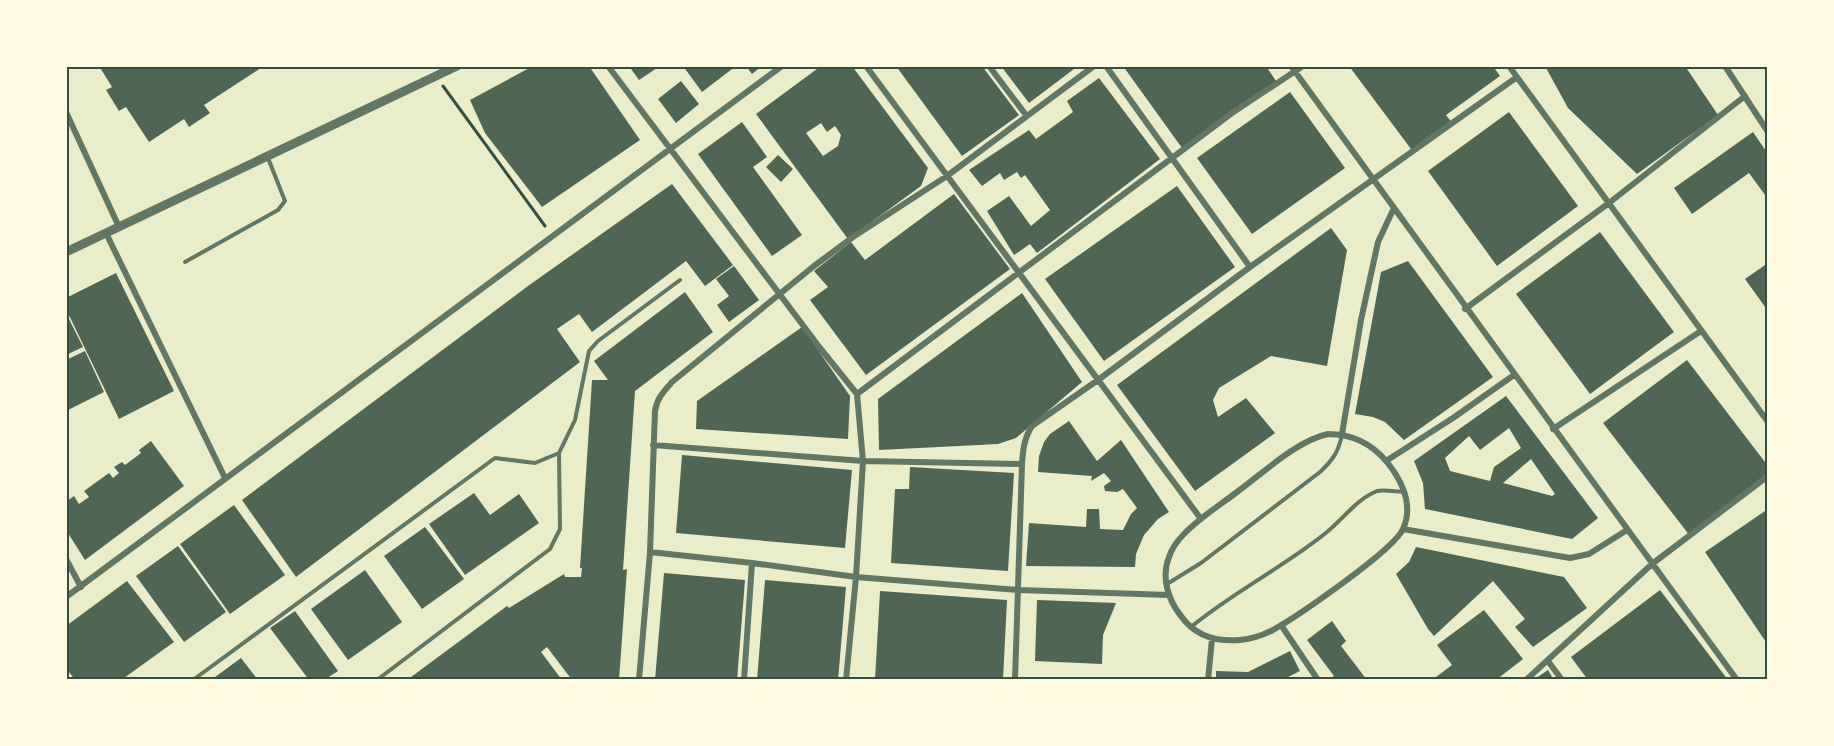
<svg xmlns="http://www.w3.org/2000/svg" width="1834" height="746" viewBox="0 0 1834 746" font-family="'Titillium Web',sans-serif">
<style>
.building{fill:#4f6655;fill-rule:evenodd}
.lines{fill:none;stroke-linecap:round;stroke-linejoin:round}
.path{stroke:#344e41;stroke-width:3}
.service{stroke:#617663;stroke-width:4}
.minor{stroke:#617663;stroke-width:6}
.tertiary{stroke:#617663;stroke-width:9}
.neatline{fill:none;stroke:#344e41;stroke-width:2}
</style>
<rect width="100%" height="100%" fill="#e9edc9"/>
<path class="building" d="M99,66H264L204,105L210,113L189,127L184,119L149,142L126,107L119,111L106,90L112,87Z
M533,66H589L640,140L542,207L485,133L470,100Z
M629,66H660L639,80Z
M683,66H736L702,92Z
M746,66H762L752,74Z
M821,66H852L928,168L921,186L848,239L756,114ZM821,123L827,132L835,126L841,135L838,146L823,156L806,133Z
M896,66H982L1019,115L962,156Z
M1001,66H1078L1029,103Z
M1123,66H1266L1276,81L1182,148Z
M1349,66H1493L1500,76L1446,115L1453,124L1414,153Z
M1545,66H1685L1718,115L1637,174L1568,108Z
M1099,78L1160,159L1037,253L1030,244L1014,255L987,211L1009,196L1031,226L1050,210L1025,175L1021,178L1017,172L1004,180L1000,173L982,186L969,170L1029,130L1036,139L1073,112L1067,101Z
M681,81L699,104L676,123L658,99Z
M1290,92L1345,168L1252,234L1197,158Z
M1509,112L1578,206L1497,266L1428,171Z
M742,122L767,157L753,167L802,235L772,256L698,154Z
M1753,132L1768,154V199L1749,173L1692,214L1674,188Z
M778,155L793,169L781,182L766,167Z
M672,184L733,265L705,286L686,261L592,332L579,314L557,329L580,362L296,577L242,500L528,286Z
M1177,186L1235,267L1104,361L1045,279Z
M954,194L1010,269L866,375L810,300L828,287L814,271L851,242L865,260Z
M1331,228L1347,250L1327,366L1271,356L1219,388L1213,400L1218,417L1246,398L1275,433L1195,491L1117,385Z
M1600,232L1674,332L1590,394L1516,294Z
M1408,261L1493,377L1404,440L1385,422L1373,417L1355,414L1381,272Z
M1768,263V311L1745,279Z
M734,266L759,300L729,322L717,305L729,296L716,279Z
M116,273L174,391L119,419L66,309V298Z
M685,292L713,332L635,391L623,570L627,569L619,680H572L547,647L541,652L562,680H407L507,606L509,608L564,574L565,577H581L582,568H580L592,380H608L594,361Z
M1022,293L1082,382L1016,438L998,444L879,450L878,399Z
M66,313L83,347L66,355Z
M802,327L850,396L848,439L696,429L697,401Z
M85,351L104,392L66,411V360Z
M1687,360L1768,466V477L1690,536L1603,423Z
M1506,396L1598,518L1572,539L1425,509L1423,483L1414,461ZM1509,428L1521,448L1494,467L1490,481L1450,471L1445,458L1469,436L1480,450ZM1531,459L1555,494L1552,496L1503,483Z
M1069,421L1097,461L1121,440L1169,512L1158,519L1144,535L1136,554L1135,567L1026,566L1029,523L1086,527L1087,509H1099L1100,529L1123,530L1131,514L1137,508L1123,489L1117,492L1105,491L1104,486L1111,481L1104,473L1091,481L1092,476L1038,472L1039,456L1044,442L1050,434Z
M151,441L184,486L85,560L66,530V502L74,496L79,504L89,497L84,491L109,473L113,478L119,473L114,467L122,462L125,465L141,453L139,450Z
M682,455L852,470L845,548L676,533Z
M910,467L1014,473L1008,571L891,563L895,489H909Z
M474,493L490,515L519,494L539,523L465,575L429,524Z
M234,505L285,575L230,614L180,544Z
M1768,509V645L1705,552Z
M425,527L464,579L422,609L384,556Z
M178,546L226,612L184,642L136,576Z
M1416,547L1564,577L1587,608L1533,647L1515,627L1525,619L1493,581L1434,636L1428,629L1396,574L1409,562Z
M365,570L402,622L348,660L311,609Z
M664,573L745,580L737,680H655Z
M765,580L846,587L838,680H757Z
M127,581L174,642L124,678L125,680H75L66,668V626Z
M1660,590L1728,680H1588L1571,657Z
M880,591L1007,600L1003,680H875Z
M1037,600L1116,603L1103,635L1102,664L1035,661Z
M1484,610L1523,659L1496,680H1432L1452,665L1437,645Z
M295,611L338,671L324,680H309L270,628Z
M1332,621L1346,641L1341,646L1367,680H1329L1334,676L1307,640Z
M1290,651L1300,671L1282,680H1216V671L1248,672Z
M241,658L258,680H211Z
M1548,670L1554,680H1533Z"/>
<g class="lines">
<path class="path" d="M443,86L545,226"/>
<path class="service" d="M185,262L278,210L285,201L268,158
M1167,584L1201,563L1320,472C1333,460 1339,451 1342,434
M1191,627C1233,592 1284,567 1327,532C1344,518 1357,499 1377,491C1385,489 1397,492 1405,492
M193,680L495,458L535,463L559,453L575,420L589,351L598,341L680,280
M377,680L550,549L560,529L559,453"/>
<path class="minor" d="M608,66L820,348L857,394L863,461L856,577L846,680
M866,66L1201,519
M989,66L1026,115
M1106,66L1250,267
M1291,66L1737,680
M1509,66L1768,422
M1725,66L1768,132
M66,112L119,227
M106,233L225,478
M1465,309L1609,203L1745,96
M857,394L1232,113L1303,66
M1553,429L1701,331
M1328,434C1352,434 1372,444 1387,462C1402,481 1414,505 1403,529C1393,551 1295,618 1271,631C1261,636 1251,639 1240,640C1216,642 1195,636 1181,616C1168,600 1161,577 1169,557C1172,548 1178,540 1184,534C1199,518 1220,505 1237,492C1263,473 1298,440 1328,434Z
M1342,434L1361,320L1378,242L1393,210
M653,445L863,461L1022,464
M1386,461L1453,418L1514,375
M1403,529L1570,558L1589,554L1627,530
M650,552L752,563L856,577L1019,590L1169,595
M66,559L81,587
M66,597L782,66
M1281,625L1318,680
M1548,661L1562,680
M639,680L650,552L655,411C657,398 664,391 672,382L814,266L853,237L947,176L1094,66
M744,680L752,563
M1015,680L1022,464C1023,450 1024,438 1032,426L1098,380L1250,267L1517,77
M1208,680L1212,639
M1526,680L1652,564L1768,476"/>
<path class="tertiary" d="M66,252L457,66"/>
</g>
<rect width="1834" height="746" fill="none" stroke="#fefae0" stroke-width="135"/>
<rect x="68" y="68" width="1698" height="610" class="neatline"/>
</svg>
